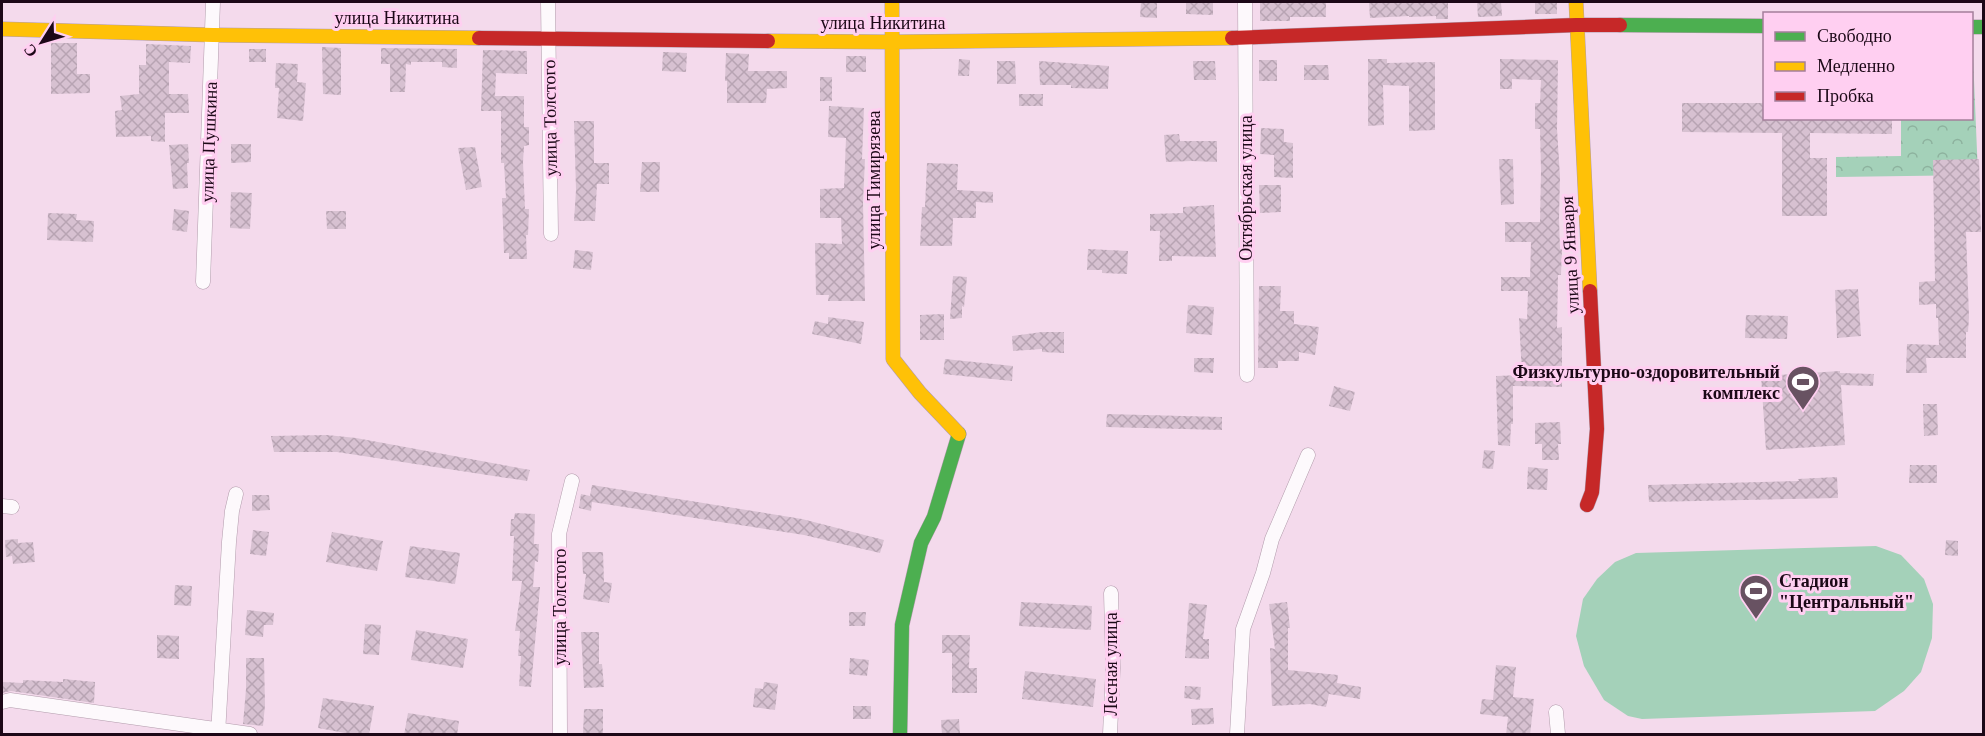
<svg xmlns="http://www.w3.org/2000/svg" width="1985" height="736" viewBox="0 0 1985 736" font-family="'Times New Roman',serif">
<style>
.grass{fill:#a4d1b9}
.park{fill:url(#park-crowns)}
.building{fill:url(#building-cross-hatch)}
.lines{fill:none;stroke-linecap:round;stroke-linejoin:round}
.street-casing{stroke:#b29cac;stroke-width:15}
.fast-casing{stroke:#b29cac;stroke-width:15}
.slow-casing{stroke:#b29cac;stroke-width:15}
.jam-casing{stroke:#b29cac;stroke-width:15}
.street{stroke:#fdf9fc;stroke-width:14}
.fast{stroke:#4caf50;stroke-width:14}
.slow{stroke:#ffc107;stroke-width:14}
.jam{stroke:#c62828;stroke-width:14}
.labels{text-anchor:middle;stroke-width:6;stroke-linejoin:round;paint-order:stroke}
.street-label{font-size:18px;fill:#1c0817;stroke:#ffcff1}
.poi-label{font-size:18px;font-weight:bold;fill:#1c0817;stroke:#ffcff1;text-anchor:end}
</style>
<defs>
<pattern id="park-crowns" width="20" height="18" patternUnits="userSpaceOnUse" patternTransform="scale(1.5)"><rect width="20" height="18" fill="#a4d1b9"/><path d="M2 6a3 3 0 1 1 6 0M12 15a3 3 0 1 1 6 0" fill="none" stroke="#8db29e"/></pattern>
<pattern id="building-cross-hatch" width="8" height="8" patternUnits="userSpaceOnUse" patternTransform="scale(1.5)"><rect width="8" height="8" fill="#d7c1d1"/><path d="M0 0l8 8M0 8l8-8" fill="none" stroke="#b8a4b3"/></pattern>
</defs>
<rect width="100%" height="100%" fill="#f4daec"/>
<path class="grass" d="M1876,546L1901,555L1924,579L1933,604L1932,638L1921,672L1904,691L1875,711L1642,719L1628,716L1604,700L1584,666L1576,636L1583,599L1597,579L1615,562L1636,553Z"/>
<path class="park" d="M1972,56H1973L1978,175L1836,177V157L1901,156V119L1972,118Z"/>
<path class="building" d="M1141,2H1157V18L1140,17Z
M1186,2H1213V15L1186,14Z
M1260,2H1326V17H1290V21H1260Z
M1369,2H1448V19H1436V16L1409,17V16L1370,18Z
M1477,2H1501L1502,16L1478,17Z
M1535,2H1557V14H1535Z
M51,43H77V74H90V93L51,94Z
M146,44L191,46L190,63L169,62V94H188L189,113H165V142L151,141V136L116,137L115,111L122,110L120,96L139,94V65H146Z
M322,47L341,48V95L323,94Z
M381,48L457,49V68L442,67V62H411V65L406,64L405,92H390V64H381Z
M249,49H266V62H249Z
M483,50L527,51V74L496,73L495,96H524V127H529V145L524,146L523,162L525,209H529L528,235H526L527,259H509V253H504L502,198H506L504,163H501V111H481Z
M663,52L687,53L686,72L662,71Z
M726,53L749,54L748,71H787V88L767,89L766,103H727V81H725Z
M846,56H866V72H846Z
M959,59L970,60L969,76H958Z
M1368,59H1387V63L1435,62V130L1409,131V86L1383,85L1384,125L1368,126Z
M1500,59L1558,60L1557,129L1560,177L1559,218L1560,249H1562L1561,275H1558L1557,328L1562,327V387L1513,386V424H1511L1510,446L1498,445L1496,376L1522,375L1519,318L1527,319L1528,291H1501V277H1530L1531,242H1505V222H1540L1541,171L1540,129H1535V103H1540L1541,80L1512,79V89H1500Z
M1259,60H1277V81H1259Z
M997,61H1015L1016,84H997Z
M1039,61L1109,66L1108,89L1071,88V85H1040Z
M1193,61H1215L1216,80H1194Z
M276,63L298,64L297,82L306,83L303,121L277,118L279,88H275Z
M1304,65H1328L1329,80H1304Z
M820,77H832V101H820Z
M1019,94H1043V106H1019Z
M1682,103H1764V118H1892V134L1810,133V158H1827V216H1782V133L1682,132Z
M829,106L864,108L862,159H865L863,202L865,301H828L829,295H816L815,243L842,244L841,218H820V189L844,188L846,138L828,137Z
M574,121H594V163H609V184H597L595,221H574L576,190Z
M1261,128L1284,129V142L1293,143V178L1274,177V155L1260,154Z
M1179,134L1180,141H1217V162L1192,161L1166,162L1164,135Z
M188,144L189,163H187L188,188L173,189L169,145Z
M231,144H251V162L231,163Z
M475,147L482,187L466,190L458,148Z
M1499,159H1513L1514,204L1501,205Z
M1979,159L1981,232H1966L1969,317L1968,332H1966V358H1926L1927,373H1906L1907,344L1939,345L1938,318H1936V304L1919,305V282L1935,281L1933,160Z
M642,162H660L659,192H640Z
M927,163L958,164L957,190L993,192V203L976,202V218H953L952,246H920L922,207H925Z
M1259,185H1281V212L1260,213Z
M231,192L252,193L250,229L230,228Z
M1214,205L1216,257L1172,256V261H1159L1160,231H1150V214L1183,213V207Z
M174,209L189,211L187,232L172,230Z
M326,211H346V229H327Z
M48,213L77,214L76,220L94,221L93,242L47,240Z
M1088,249L1128,251L1127,274L1102,273V270H1087Z
M575,250L593,252L591,270L573,268Z
M953,276L967,277L964,307L962,306V318L950,319Z
M1259,286H1281L1280,311H1294V324L1319,327L1315,355L1299,352V361H1278V368H1258Z
M1858,289L1861,336L1837,338L1835,290Z
M1188,305L1214,307L1212,335L1186,333Z
M944,314V340H920V315Z
M1746,315L1788,316L1787,339L1745,338Z
M828,317L864,322L861,344L812,334L815,321L828,324Z
M1042,332H1064V353L1042,352V349L1013,351L1012,336Z
M1194,358H1214L1213,373L1194,372Z
M945,359L1013,366L1012,381L943,374Z
M1840,371V373L1874,374L1873,386L1841,385L1845,445L1766,450L1761,376Z
M1334,386L1355,392L1350,411L1329,406Z
M1923,404H1937L1938,435L1924,436Z
M1107,414L1222,417V430L1106,427Z
M1560,422L1561,444H1558L1559,460H1542V444H1535V423Z
M327,435L356,438L530,470L527,481L337,452H274L271,436Z
M1484,450L1495,451L1493,469L1482,468Z
M1910,465H1937V483H1909Z
M1528,467L1548,469L1547,490L1527,489Z
M1837,477L1838,498L1649,502L1648,485L1799,481L1798,479Z
M592,485L802,519L884,540L880,553L804,535L592,502L591,511L579,508L581,494L590,496Z
M252,495H269L270,510L252,511Z
M515,513L535,514L534,544H539L538,562L535,561L533,587H540L531,687L519,686L521,656H518L520,631H515L522,581H512L514,536H510L511,519H514Z
M253,530L269,532L266,556L250,554Z
M332,532L383,541L377,571L326,562Z
M18,539V543L33,542L35,562L13,564L12,556L6,557L5,540Z
M1946,540L1958,541V556L1945,555Z
M410,546L460,553L455,584L405,577Z
M582,552H603L604,582L612,583L609,603L583,599L586,574H583Z
M175,585L192,586L191,606L174,605Z
M1021,602L1092,606L1091,630L1019,626Z
M1287,602L1290,628H1288V670L1338,675L1337,683L1361,687L1360,699L1329,694L1326,707L1310,704L1272,706L1270,648L1275,649L1269,604Z
M1189,603L1207,605L1203,639H1209V659L1185,658Z
M247,610L274,613L273,625H264L263,637L245,635Z
M849,612H866L865,626H849Z
M365,624L381,625L379,655L363,654Z
M416,630L468,639L463,668L411,660Z
M581,632H599V664H602L604,687L584,688Z
M157,635L179,636V659L157,658Z
M942,635H970L969,668H977V693H952V653H942Z
M246,658H264L265,705L263,726L243,724L246,689Z
M850,658L869,660L867,676L849,674Z
M1496,665L1516,667L1513,697L1534,699L1530,735H1506L1508,717L1480,714L1482,699L1493,700Z
M1025,671L1096,679L1093,707L1022,699Z
M63,679L95,682L94,703L11,691L2,693V682L23,683V680L63,682Z
M764,682L778,684L775,710L753,707L755,688L763,689Z
M1185,686L1201,687L1200,700L1184,698Z
M323,698L374,706L369,735H356L318,728Z
M853,706H871V719H853Z
M1213,708L1214,724L1192,725L1191,709Z
M584,709H603V735H583Z
M408,713L459,721L457,735H404Z
M959,719L960,735H942L941,720Z"/>
<g class="lines">
<g class="street-casing">
<path id="street" d="M548,2L551,234
M1245,2L1247,375
M203,282L213,2
M2,506L12,507
M2,702L10,700L250,734
M1556,712L1558,734
M218,734L229,542L232,511L236,494
M560,734L559,534L572,481
M1110,734L1113,668L1111,593
M1237,734L1243,629L1263,573L1272,539L1308,455"/>
</g>
<g class="fast-casing">
<path id="fast" d="M1620,25L1764,26
M1972,27H1984
M900,734L902,625L921,543L934,517L959,434"/>
</g>
<g class="slow-casing">
<path id="slow" d="M892,2L893,359L920,393L959,434
M1576,2L1590,291
M2,29L213,35L479,38
M768,41L892,42L1232,38"/>
</g>
<g class="jam-casing">
<path id="jam" d="M479,38L768,41
M1232,38L1576,25H1620
M1587,505L1592,492L1597,429L1590,291"/>
</g>
<use href="#street" class="street"/>
<use href="#fast" class="fast"/>
<use href="#slow" class="slow"/>
<use href="#jam" class="jam"/>
</g>
<defs>
<g id="stadium-pin" transform="scale(1.725)"><path d="M0 17L-7.5 6A9.5 9.5 0 1 1 7.5 6Z" fill="#685262" stroke="#ffcff1"/><path d="M0-5a6.5 5 0 1 0 0 10a6.5 5 0 1 0 0-10ZM-3.5-1.8h7v3.6h-7Z" fill="#fff"/></g>
</defs>
<g fill-rule="evenodd">
<use href="#stadium-pin" x="1803" y="382"/>
<use href="#stadium-pin" x="1756" y="591"/>
</g>
<g class="labels">
<g class="street-label">
<text x="397" y="24">улица Никитина</text>
<text x="883" y="29">улица Никитина</text>
<text transform="translate(550 118) rotate(-91)" y="6">улица Толстого</text>
<text transform="translate(209 142) rotate(-88)" y="6">улица Пушкина</text>
<text transform="translate(874 180) rotate(-90)" y="6">улица Тимирязева</text>
<text transform="translate(1246 188) rotate(-90)" y="6">Октябрьская улица</text>
<text transform="translate(1570 255) rotate(-93)" y="6">улица 9 Января</text>
<text transform="translate(560 607) rotate(-90)" y="6">улица Толстого</text>
<text transform="translate(1111 664) rotate(-90)" y="6">Лесная улица</text>
</g>
<g class="poi-label">
<text x="1780" y="378">Физкультурно-оздоровительный<tspan x="1780" dy="21">комплекс</tspan></text>
<text x="1779" y="587" text-anchor="start">Стадион<tspan x="1779" dy="21">"Центральный"</tspan></text>
</g>
</g>
<rect width="1985" height="736" fill="none" stroke="#1c0817" stroke-width="6"/>
<rect x="1763" y="12" width="210" height="108" fill="#ffcff1" stroke="#a47f9a" stroke-width="1.5"/>
<rect x="1775" y="32" width="30" height="9" fill="#4caf50" stroke="#a47f9a" stroke-width="1.5"/>
<text x="1817" y="42" font-size="18" fill="#1c0817">Свободно</text>
<rect x="1775" y="62" width="30" height="9" fill="#ffc107" stroke="#a47f9a" stroke-width="1.5"/>
<text x="1817" y="72" font-size="18" fill="#1c0817">Медленно</text>
<rect x="1775" y="92" width="30" height="9" fill="#c62828" stroke="#a47f9a" stroke-width="1.5"/>
<text x="1817" y="102" font-size="18" fill="#1c0817">Пробка</text>
<g transform="translate(42 42) rotate(233)" stroke="#ffcff1" stroke-width="4.5" paint-order="stroke">
<path d="M0-4.5L10 22L0 15L-10 22Z" fill="#1c0817"/>
<text y="-9" font-size="16" font-weight="bold" text-anchor="middle" fill="#1c0817">С</text>
</g>
</svg>
